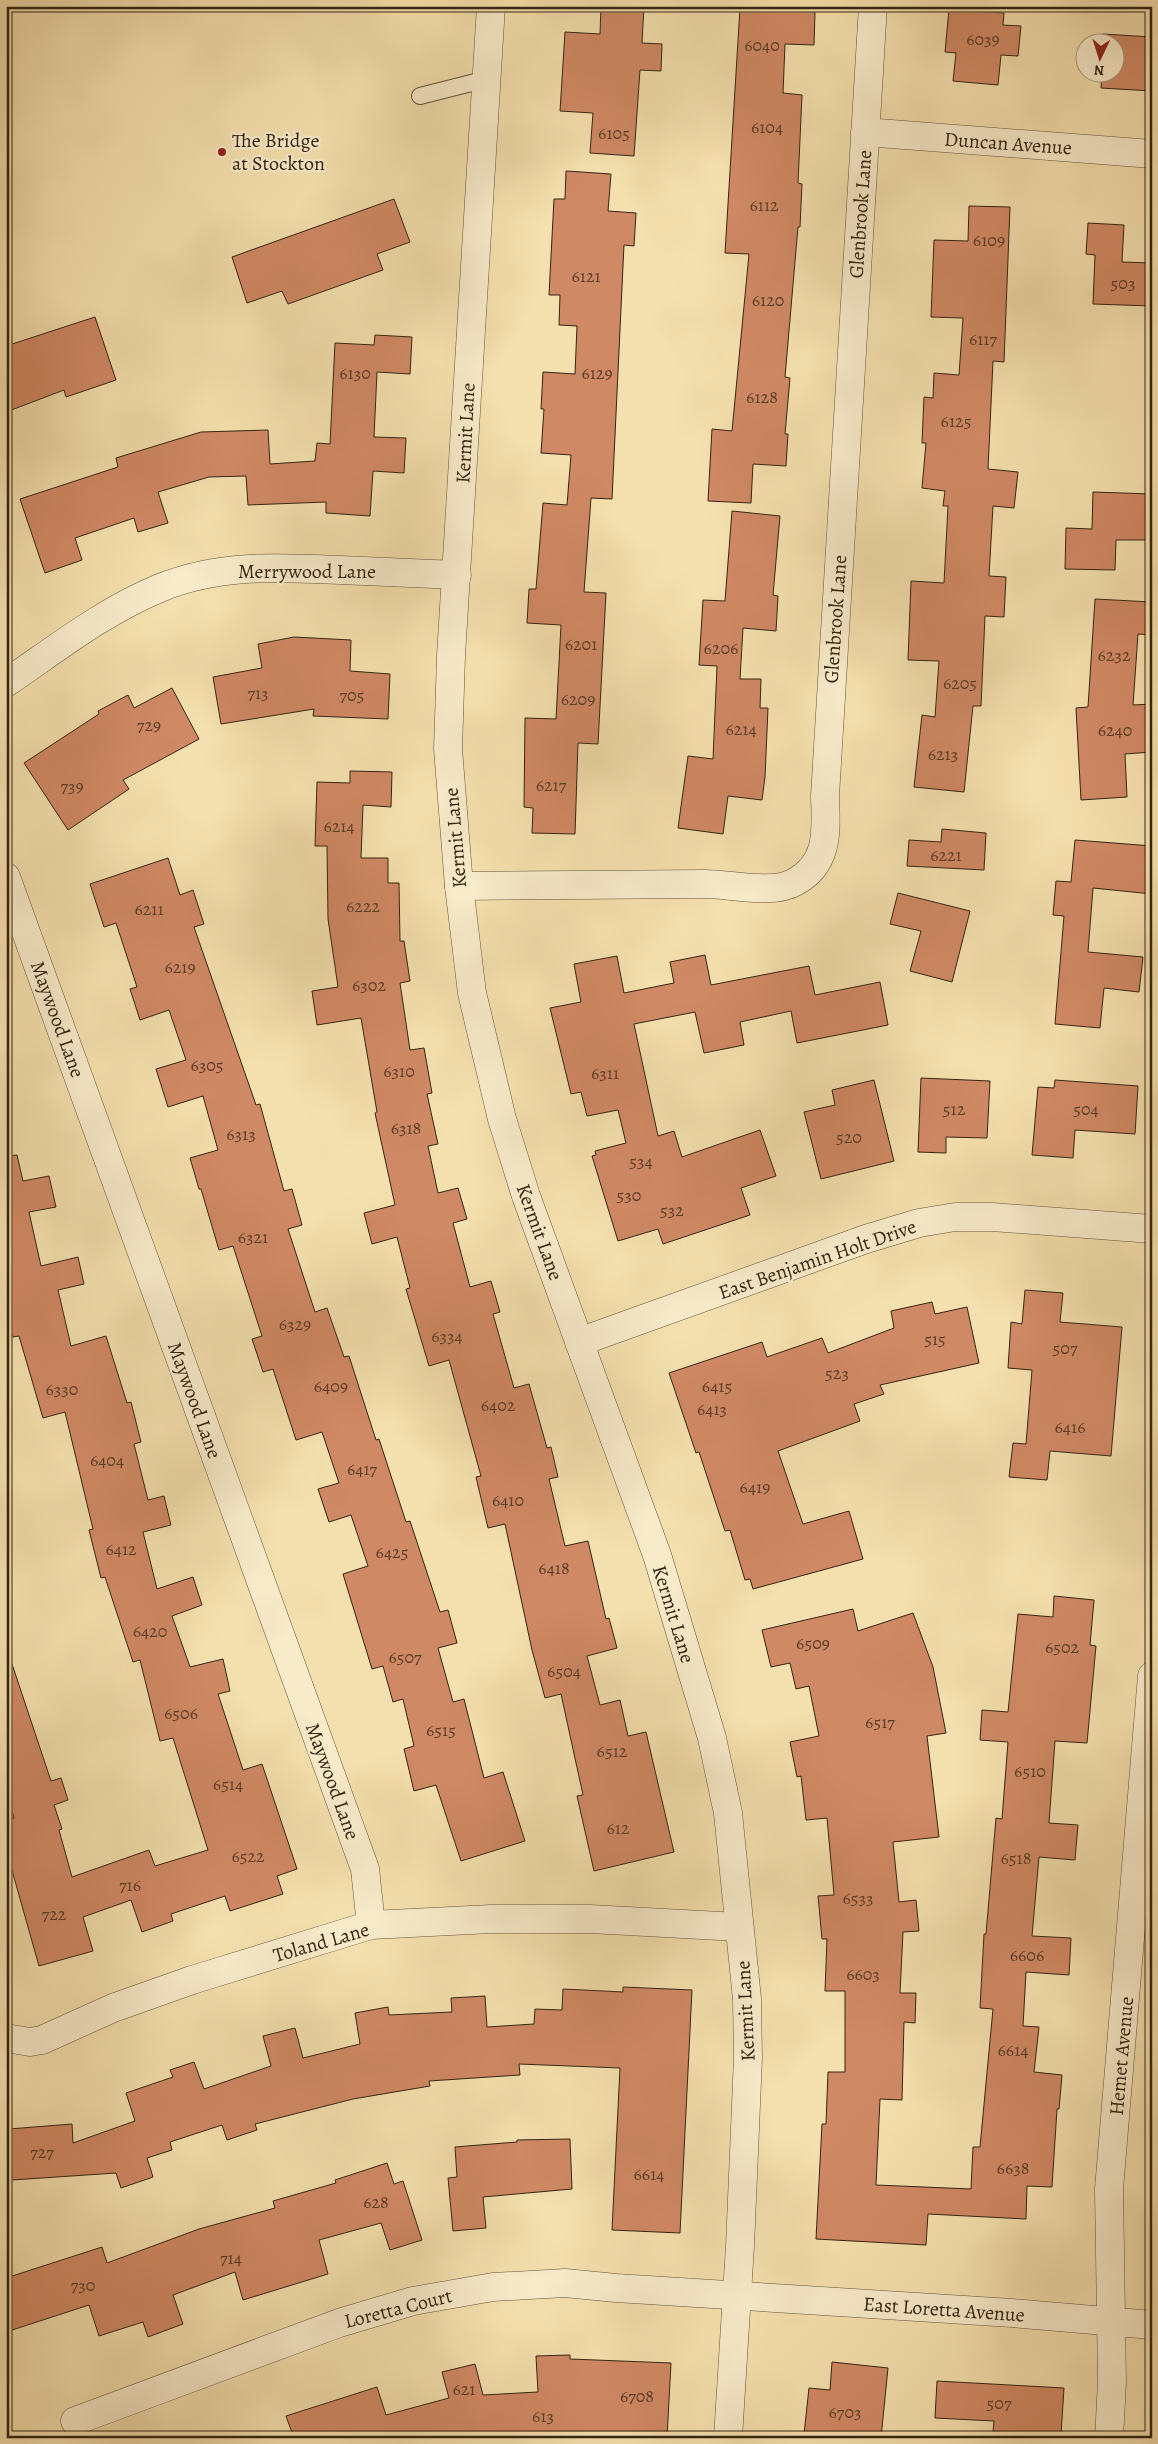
<svg xmlns="http://www.w3.org/2000/svg" width="1158" height="2444" viewBox="0 0 1158 2444" font-family="Alegreya,serif">
<style>
.building{fill:#d08965;stroke:#342412}
.lines{fill:none;stroke-linecap:round;stroke-linejoin:round}
.service-casing{stroke:#645339;stroke-width:18}
.minor-casing{stroke:#645339;stroke-width:29}
.tertiary-casing{stroke:#645339;stroke-width:29}
.service{stroke:#f8ebca;stroke-width:16}
.minor{stroke:#f8ebca;stroke-width:28}
.tertiary{stroke:#f8ebca;stroke-width:28}
.poi-dot{fill:#8f2418;stroke:#f8ebca;stroke-width:2}
.labels{text-anchor:middle;stroke-width:4.5;stroke-linejoin:round;paint-order:stroke}
.number-label{font-size:18px;fill:#5b3d27}
.poi-label{font-size:20px;fill:#342412;stroke:#f8ebca;text-anchor:start}
.street-label{font-size:20px;fill:#342412;stroke:#f8ebca}
</style>
<rect width="100%" height="100%" fill="#f4e0ae"/>
<filter id="stains"><feTurbulence type="fractalNoise" baseFrequency=".004" numOctaves="4"/><feColorMatrix values="0 0 0 0 .2 0 0 0 0 .09 0 0 0 0 .02 0 0 0 .5 -.17"/></filter>
<radialGradient id="worn" r=".72"><stop offset=".6" stop-color="#630" stop-opacity="0"/><stop offset="1" stop-color="#630" stop-opacity=".3"/></radialGradient>
<path class="building" d="M601,6H644L642,43L662,44L661,71L640,70L634,156L590,153L593,113L560,111L565,32L600,34Z
M740,8L815,12L814,45L785,44L783,93L802,95L798,183L802,184L800,227H798L785,377L790,378L785,434H788L786,466L753,464L751,503L708,501L712,429L732,431L749,254L725,253Z
M949,9L1004,13L1003,25L1021,26L1018,56L1001,55L998,85L953,81L956,53L945,52Z
M1103,34L1152,37V91L1101,88L1102,72H1116V42H1103Z
M566,171L611,174L608,211L636,213L634,246L624,245L612,499L591,498L584,592L606,593L598,744L578,743L575,834L532,833L533,808L524,807L525,718L556,719L561,625L527,623L529,589H536L543,503L567,505L571,455L541,453L544,409H541L543,372L575,374L577,326L559,325L560,295H549L554,199H565Z
M394,199L410,242L377,254L383,270L288,304L282,291L247,303L232,257Z
M969,206L1010,207L1004,362L993,361L988,469L1018,472L1014,508L993,506L989,576L1006,577L1004,617L985,616L981,706H973L964,792L914,787L922,715L935,717L939,661L908,660L911,581L944,583L948,506H943L945,491L922,488L926,443H922L924,397L933,398L934,373L959,375L963,318L931,317L934,240L968,241Z
M1088,223L1124,225L1122,262L1152,263V306L1093,304L1095,255L1086,254Z
M95,317L116,380L66,397L64,390L6,412V346Z
M375,335L412,337L410,374L377,372L374,437L406,438L404,473L373,471L370,516L326,513V502L248,505L246,476L209,477L158,492L168,523L138,532L134,518L75,538L82,560L45,573L20,499L118,467L116,458L201,432L268,430L270,464L315,461L317,443L330,444L335,343L374,345Z
M1093,492L1152,494V540H1116L1115,570L1065,569L1066,528L1092,529Z
M732,511L780,516L773,595L778,596L776,631L743,628L740,679H761L760,708H768L765,777L762,800L728,796L723,834L678,828L688,756L713,759L717,666L699,665L703,600L725,601Z
M1095,599L1152,602V635L1138,634L1133,705L1152,704V752L1125,754L1127,797L1081,800L1076,708L1088,707Z
M294,637L351,640L350,671L390,674L388,719L313,716L314,709L221,724L213,677L262,668L258,644Z
M172,688L199,739L123,780L129,789L68,830L24,763L99,714L98,711L128,695L134,708Z
M350,771L392,772L391,807L363,805L361,858H388V883H399L400,941H404L410,981L400,983L410,1050L424,1048L432,1093L427,1094L438,1144L428,1146L438,1193L458,1188L467,1219L453,1223L470,1287L491,1281L500,1312L493,1314L514,1388L529,1384L547,1448L551,1447L558,1477L549,1479L565,1546L588,1541L606,1619L609,1618L617,1648L587,1656L600,1705L620,1700L628,1736L646,1732L674,1852L594,1871L577,1796L583,1795L561,1694L545,1698L532,1650L505,1524L488,1528L476,1477L481,1476L449,1360L429,1366L406,1289L410,1288L397,1237L372,1244L364,1213L395,1205L375,1113L377,1112L361,1018L317,1025L312,991L338,987L328,919L327,846H315L317,782L350,783Z
M942,829L986,833L984,870L907,866L909,840L941,842Z
M1075,840L1152,846V894L1093,888L1088,952L1143,957L1139,992L1104,988L1100,1028L1055,1024L1064,916L1053,915L1056,881L1071,882Z
M168,858L180,895L193,890L204,924L194,927L256,1105L260,1104L284,1191L292,1189L302,1225L288,1229L315,1312L327,1308L344,1357L349,1356L376,1440L379,1439L406,1522L410,1521L440,1612L448,1610L457,1643L438,1648L453,1702L464,1699L484,1778L503,1772L525,1841L461,1861L436,1785L414,1791L404,1749L414,1746L403,1699L393,1702L383,1666L372,1669L343,1574L368,1566L351,1515L329,1522L318,1489L339,1483L322,1432L296,1440L273,1369L263,1372L252,1339L262,1336L233,1246L219,1250L201,1189H199L190,1158L218,1150L203,1096L168,1107L156,1069L186,1060L169,1010L140,1020L130,989L137,987L116,923L104,927L90,884Z
M898,893L970,911L952,982L910,971L921,931L890,924Z
M705,955L711,985L809,966L815,995L880,982L888,1025L797,1043L791,1011L740,1022L744,1045L704,1053L695,1012L634,1024L658,1136L674,1131L682,1157L760,1130L776,1176L741,1188L750,1215L663,1244L658,1229L618,1241L592,1156L596,1155L595,1151L626,1143L618,1110L587,1116L581,1092L571,1094L550,1008L581,1002L574,964L617,956L624,993L674,983L670,962Z
M921,1078L990,1081L987,1138L946,1137V1153L918,1152Z
M874,1080L894,1161L821,1179L804,1112L835,1105L832,1090Z
M1055,1080L1138,1086L1135,1134L1075,1130L1073,1158L1032,1155L1038,1087L1054,1088Z
M17,1155L23,1181L49,1176L56,1207L29,1212L41,1266L78,1257L84,1284L58,1290L71,1346L106,1336L127,1403L131,1402L141,1442L134,1444L148,1500L164,1496L171,1525L143,1532L157,1589L193,1577L202,1605L172,1616L190,1667L223,1659L230,1691L218,1694L243,1770L262,1764L297,1869L277,1876L283,1894L230,1911L225,1896L171,1914L173,1921L142,1932L131,1900L83,1917L93,1951L39,1966L6,1849V1821L14,1818L6,1792V1662L11,1661L51,1781L61,1778L68,1800L54,1805L62,1829L59,1830L72,1877L149,1850L155,1866L208,1850L173,1738L160,1741L140,1660L133,1662L105,1577L101,1578L89,1530L93,1529L65,1412L43,1418L19,1336L13,1337L6,1310V1156Z
M1025,1290L1063,1293L1060,1322L1122,1327L1111,1456L1050,1451L1047,1480L1009,1477L1013,1443L1026,1444L1032,1370L1008,1368L1011,1322L1022,1324Z
M932,1302L935,1314L967,1307L979,1363L880,1385L884,1394L854,1404L860,1421L778,1451L803,1524L849,1511L863,1559L753,1589L750,1579L745,1580L730,1530L725,1531L699,1452L696,1453L669,1373L762,1342L767,1357L822,1338L828,1353L894,1328L891,1311Z
M1054,1596L1094,1600L1090,1645L1096,1646L1087,1743L1055,1741L1049,1823L1078,1825L1075,1860L1039,1857L1032,1936L1071,1938L1069,1975L1026,1972L1023,2026L1039,2027L1034,2072L1062,2075L1059,2109H1057L1052,2187L1027,2186L1026,2219L928,2214L926,2245L816,2239L822,2124H826L828,2072H845V1991H825L827,1939H822L818,1896L834,1895L827,1818L806,1820L801,1776L797,1777L790,1742L819,1736L809,1686L796,1689L790,1663L771,1667L762,1630L853,1609L858,1631L913,1613L933,1667L946,1733L927,1736L939,1837L893,1842L899,1902L916,1900L919,1931L903,1932L900,1993H916L915,2023L904,2022L902,2100L880,2099L876,2185L971,2189L973,2147H980L993,2009L980,2008L984,1934H986L996,1818L1002,1819L1008,1742L980,1740L982,1710L1008,1712L1018,1614L1053,1617Z
M623,1987L692,1990L680,2233L612,2230L620,2068L519,2064L520,2075L429,2081L430,2086L353,2099L255,2124L257,2130L227,2140L222,2125L170,2142L172,2150L147,2158L153,2177L121,2188L116,2173L12,2180L9,2129L72,2124L73,2143L135,2121L126,2093L173,2077L170,2070L194,2062L204,2089L271,2066L263,2036L295,2028L303,2058L360,2044L355,2013L388,2007L389,2015L452,2012L451,1998L485,1996L487,2027L534,2024L535,2009L562,2010L563,1989L623,1992Z
M570,2139L572,2189L483,2197L486,2228L453,2231L448,2178L457,2177L455,2147L517,2142V2140Z
M387,2163L394,2184L403,2181L422,2240L390,2250L381,2223L319,2240L328,2274L243,2300L235,2272L173,2295L183,2324L148,2337L143,2322L99,2336L89,2305L6,2332V2278L102,2247L107,2263L199,2229L275,2208L273,2201L336,2183L335,2180Z
M570,2355V2359L671,2363L667,2438H294L286,2416L377,2387L386,2415L449,2398L442,2372L475,2364L483,2395L538,2392L536,2356Z
M832,2362L888,2368L881,2438H841L804,2434L809,2388L830,2390Z
M937,2381L1064,2388L1061,2435L993,2432L994,2421L935,2418Z"/>
<g class="lines">
<g class="service-casing">
<path id="service" d="M420,96L487,79"/>
</g>
<g class="minor-casing">
<path id="minor" d="M865,132L1152,154
M6,683C56,649 104,611 160,588C218,564 279,567 340,570C379,572 418,573 457,575
M6,877L365,1869L371,1925
M459,886C541,885 623,884 705,884C731,884 773,895 795,882C830,863 826,829 825,796L873,6
M579,1342L866,1239L919,1223L955,1217H992L1152,1229
M6,2038L30,2042L42,2040L113,2008L192,1980L371,1925L491,1919H590L739,1927
M75,2421L339,2323L413,2301L493,2287L565,2283L616,2288L1012,2313L1152,2325
M1109,2438L1112,2382L1109,2189L1152,1676"/>
</g>
<g class="tertiary-casing">
<path id="tertiary" d="M491,6L451,656L448,749L459,886L472,993L502,1119L526,1196L657,1555L712,1738L728,1813L747,1999L748,2058L740,2246L728,2438"/>
</g>
<use href="#service" class="service"/>
<use href="#minor" class="minor"/>
<use href="#tertiary" class="tertiary"/>
</g>
<circle class="poi-dot" cx="222" cy="152" r="5"/>
<g class="labels">
<g class="number-label">
<text x="983" y="45">6039</text>
<text x="762" y="51">6040</text>
<text x="767" y="133">6104</text>
<text x="614" y="139">6105</text>
<text x="764" y="211">6112</text>
<text x="989" y="246">6109</text>
<text x="586" y="282">6121</text>
<text x="1123" y="289">503</text>
<text x="768" y="306">6120</text>
<text x="983" y="345">6117</text>
<text x="355" y="379">6130</text>
<text x="597" y="379">6129</text>
<text x="762" y="403">6128</text>
<text x="956" y="427">6125</text>
<text x="581" y="650">6201</text>
<text x="721" y="654">6206</text>
<text x="1114" y="661">6232</text>
<text x="960" y="689">6205</text>
<text x="258" y="699">713</text>
<text x="352" y="701">705</text>
<text x="578" y="705">6209</text>
<text x="149" y="731">729</text>
<text x="741" y="735">6214</text>
<text x="1115" y="736">6240</text>
<text x="943" y="760">6213</text>
<text x="551" y="791">6217</text>
<text x="72" y="792">739</text>
<text x="339" y="832">6214</text>
<text x="946" y="861">6221</text>
<text x="363" y="912">6222</text>
<text x="149" y="915">6211</text>
<text x="180" y="973">6219</text>
<text x="369" y="991">6302</text>
<text x="207" y="1071">6305</text>
<text x="399" y="1077">6310</text>
<text x="605" y="1079">6311</text>
<text x="954" y="1115">512</text>
<text x="1086" y="1115">504</text>
<text x="406" y="1134">6318</text>
<text x="241" y="1140">6313</text>
<text x="849" y="1143">520</text>
<text x="641" y="1167">534</text>
<text x="629" y="1201">530</text>
<text x="672" y="1216">532</text>
<text x="253" y="1243">6321</text>
<text x="295" y="1330">6329</text>
<text x="447" y="1342">6334</text>
<text x="935" y="1345">515</text>
<text x="1065" y="1354">507</text>
<text x="837" y="1379">523</text>
<text x="331" y="1392">6409</text>
<text x="717" y="1392">6415</text>
<text x="62" y="1395">6330</text>
<text x="498" y="1411">6402</text>
<text x="712" y="1415">6413</text>
<text x="1070" y="1433">6416</text>
<text x="107" y="1466">6404</text>
<text x="362" y="1475">6417</text>
<text x="755" y="1493">6419</text>
<text x="508" y="1506">6410</text>
<text x="121" y="1555">6412</text>
<text x="392" y="1558">6425</text>
<text x="554" y="1574">6418</text>
<text x="150" y="1637">6420</text>
<text x="813" y="1649">6509</text>
<text x="1062" y="1653">6502</text>
<text x="405" y="1663">6507</text>
<text x="564" y="1677">6504</text>
<text x="181" y="1719">6506</text>
<text x="880" y="1728">6517</text>
<text x="441" y="1736">6515</text>
<text x="612" y="1757">6512</text>
<text x="1030" y="1777">6510</text>
<text x="228" y="1790">6514</text>
<text x="618" y="1834">612</text>
<text x="248" y="1862">6522</text>
<text x="1016" y="1864">6518</text>
<text x="130" y="1891">716</text>
<text x="858" y="1904">6533</text>
<text x="54" y="1920">722</text>
<text x="1027" y="1961">6606</text>
<text x="863" y="1980">6603</text>
<text x="1013" y="2056">6614</text>
<text x="42" y="2158">727</text>
<text x="1013" y="2174">6638</text>
<text x="649" y="2180">6614</text>
<text x="376" y="2208">628</text>
<text x="231" y="2264">714</text>
<text x="83" y="2291">730</text>
<text x="464" y="2395">621</text>
<text x="637" y="2402">6708</text>
<text x="999" y="2409">507</text>
<text x="845" y="2418">6703</text>
<text x="543" y="2422">613</text>
</g>
<g class="poi-label">
<text x="232" y="147">The Bridge<tspan x="232" dy="23">at Stockton</tspan></text>
</g>
<g class="street-label">
<text transform="translate(1008 143) rotate(4)" y="7">Duncan Avenue</text>
<text transform="translate(860 214) rotate(-86)" y="7">Glenbrook Lane</text>
<text transform="translate(465 433) rotate(-87)" y="7">Kermit Lane</text>
<text x="307" y="578">Merrywood Lane</text>
<text transform="translate(835 619) rotate(-86)" y="7">Glenbrook Lane</text>
<text transform="translate(455 838) rotate(-95)" y="7">Kermit Lane</text>
<text transform="translate(58 1019) rotate(70)" y="7">Maywood Lane</text>
<text transform="translate(540 1232) rotate(70)" y="7">Kermit Lane</text>
<text transform="translate(817 1259) rotate(-19)" y="7">East Benjamin Holt Drive</text>
<text transform="translate(195 1400) rotate(70)" y="7">Maywood Lane</text>
<text transform="translate(674 1614) rotate(73)" y="7">Kermit Lane</text>
<text transform="translate(333 1781) rotate(70)" y="7">Maywood Lane</text>
<text transform="translate(321 1942) rotate(-16)" y="7">Toland Lane</text>
<text transform="translate(745 2011) rotate(-93)" y="7">Kermit Lane</text>
<text transform="translate(1121 2056) rotate(-85)" y="7">Hemet Avenue</text>
<text transform="translate(398 2308) rotate(-14)" y="7">Loretta Court</text>
<text transform="translate(944 2309) rotate(4)" y="7">East Loretta Avenue</text>
</g>
</g>
<rect width="1158" height="2444" fill="none" stroke="#f4e0ae" stroke-width="25"/>
<rect x="8" y="8" width="1143" height="2429" fill="none" stroke="#342412" stroke-width="2.5"/>
<rect x="12" y="12" width="1133" height="2419" fill="none" stroke="#342412"/>
<g transform="translate(1100 58) rotate(184)"><circle r="24" fill="#f8ebca" stroke="#aa9b80"/>
<path d="M0-4L9 19L0 12L-9 19Z" fill="#8f2418"/>
<text y="-8" font-size="14" font-weight="bold" text-anchor="middle" fill="#342412">N</text>
</g>
<rect width="100%" height="100%" filter="url(#stains)"/>
<rect width="100%" height="100%" fill="url(#worn)"/>
</svg>
